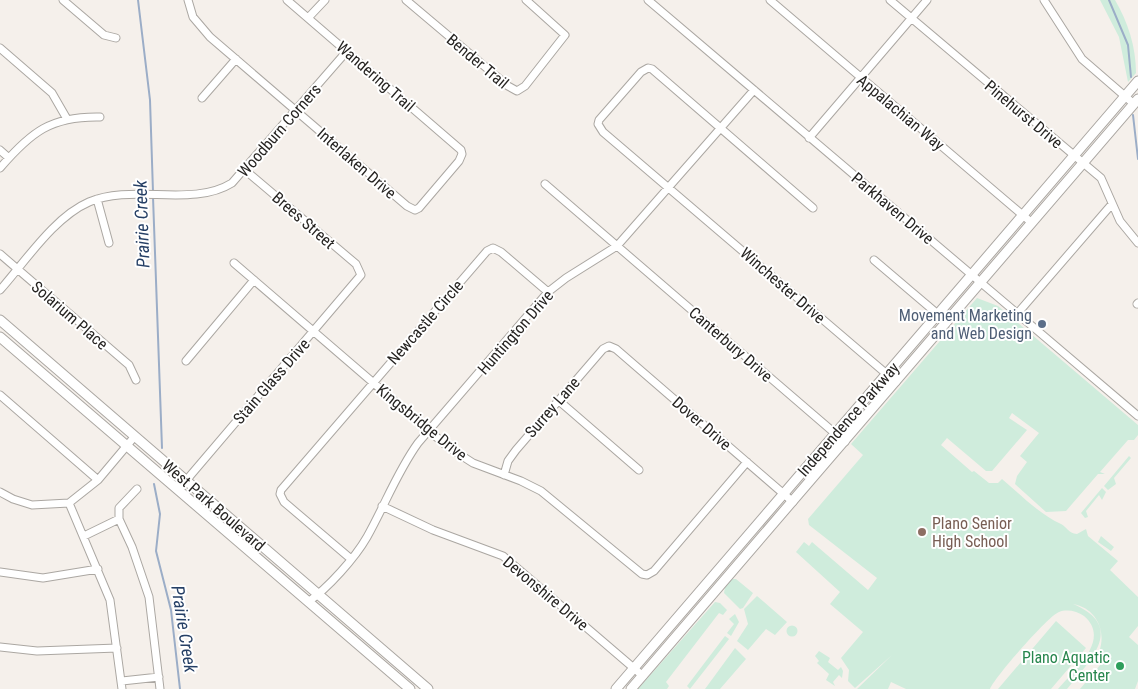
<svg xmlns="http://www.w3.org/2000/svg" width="1138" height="689" viewBox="0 0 1138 689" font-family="'Roboto Condensed',sans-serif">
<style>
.green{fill:#cfecdc}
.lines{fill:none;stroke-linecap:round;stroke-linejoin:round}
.stream{stroke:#9badc7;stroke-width:2}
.minor-casing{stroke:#aba7a2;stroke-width:9}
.major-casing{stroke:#aba7a2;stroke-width:11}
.minor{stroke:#fff;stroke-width:7}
.major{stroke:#fff;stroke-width:9}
.service-dot{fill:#5c6f8a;stroke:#fff;stroke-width:2}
.education-dot{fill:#8d6e63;stroke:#fff;stroke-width:2}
.leisure-dot{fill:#2e9e5b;stroke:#fff;stroke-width:2}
.labels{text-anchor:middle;stroke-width:4;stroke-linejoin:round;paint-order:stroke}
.street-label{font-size:16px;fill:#262422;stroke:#fff}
.service-label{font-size:16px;fill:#4e5e75;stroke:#fff;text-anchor:end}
.education-label{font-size:16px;fill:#785e54;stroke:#fff;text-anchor:start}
.leisure-label{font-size:16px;fill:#27864d;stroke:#fff;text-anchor:end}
.water-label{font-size:18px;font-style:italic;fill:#253f65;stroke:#fff}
</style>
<rect width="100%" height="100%" fill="#f5f0eb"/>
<path class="green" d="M1100,0H1115C1128,22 1136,47 1136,73L1128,82L1119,37Z
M977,298L998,306L1138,425V435L1134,440H1128L1100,472L1105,474H1098L1066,511L1046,512L1015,484L1017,476L1027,462L1020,456L1039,433L1012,413L1009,418L1027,430L992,471H986L947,438L941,445L972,472L974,471L989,483H998L1002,479C1021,495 1039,514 1061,524C1067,527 1068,533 1077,534L1086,529L1088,536L1118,561L1110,570L1138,597V626L1129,637L1138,645V681L1135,689H1080L1106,658L1099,652C1107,631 1096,608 1073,604C1126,626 1091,660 1067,689H1058C1073,671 1112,640 1084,616C1077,611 1067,609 1059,612C1048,616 995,677 990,689H906L891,682L888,689H857L892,655L855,688L848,681L849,670L841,658L863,632L830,604L840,592L796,552L804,542L809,546L812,542L868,590L877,578L809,525L808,519L863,455L851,444Z
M1129,456L1131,458L1114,478L1116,484L1108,490L1104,486Z
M1102,488L1106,492L1102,500L1099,495L1086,511L1088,517L1085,518L1081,513Z
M1101,536L1114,547L1111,551L1098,542Z
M732,579H736L753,593L743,608L740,609L724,593L725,587Z
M757,596L787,622L775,635L766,629L748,650L737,641L748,624L744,609Z
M715,602L720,603L727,610L723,615L719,613L666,682L669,686L667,689H638Z
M735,614L739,622L731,636L727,633L734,624L729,619Z
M1056,621L1086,648L1051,689H998Z
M786.5 631a5.5 5.5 0 1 1 11 0a5.5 5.5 0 1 1-11 0Z
M725,636L729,639L690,689L687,686Z
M735,648L746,659L720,689H705Z
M819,651L830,658L828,662L838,670L841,667L843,671L842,678L839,675L833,682L835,686L826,680L829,674L817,663L819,661L815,656Z"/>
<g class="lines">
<path class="stream" d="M138,0L150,100L153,192
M1109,0L1128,45L1131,77
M1133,115L1138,159
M153,197L162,448
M154,484L160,514L156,551L171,610L180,689"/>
<g class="minor-casing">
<path id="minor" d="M63,0L104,35L116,38
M188,0L193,17L210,37L407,206L415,210L419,208L459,161L462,154L461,150L287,0
M406,0L508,86L517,91L525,86L565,35L526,0
M648,0L1138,416
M770,0L1032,223
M890,0L1101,178L1120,221L1138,243
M1044,0L1082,59L1134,104
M308,18L325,0
M0,48L52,93L67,119
M202,98L236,59
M809,138L927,0
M0,150L9,158
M0,168C31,132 51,116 100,117
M545,184L845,442
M97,199L109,243
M813,208L652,69L648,68L641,72L599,120L598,124L603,132L896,382
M0,254L129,365L136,380
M874,260L947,322
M234,263L448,447L473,463L521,481L541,491L642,574L647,575L654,571L747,462
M0,290C25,262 54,217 89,202C132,183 192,208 232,183L347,51
M1137,304L1138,303
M1017,314L1112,204
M186,361L254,280
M0,395L98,480
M558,400L639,470
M504,475L508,461L516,450L603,349L609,346L616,349L793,502
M137,489L119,508V519L132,547L149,597L160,689
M178,490L361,275L356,264L245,170
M0,492L13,499L32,505L69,503L98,480L135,436
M69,503L110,600L122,689
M382,506L433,530L503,556L643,676
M84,536L119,519
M351,559L284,502L280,494L281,490L487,251L493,248L501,252L548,292
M0,572L43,578L98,569
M308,602C328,588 355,558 367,537C385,505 397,472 418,443L548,292L566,278L617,246L754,90
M0,647L37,651L117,648
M122,681L159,677"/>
</g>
<g class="major-casing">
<path id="major" d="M0,320L428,689
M0,337L410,689
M616,689L1138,81
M631,689L1138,99"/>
</g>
<use href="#minor" class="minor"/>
<use href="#major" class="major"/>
</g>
<circle class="service-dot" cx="1042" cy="324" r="5"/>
<circle class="education-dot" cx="922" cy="532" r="5"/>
<circle class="leisure-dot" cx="1120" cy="666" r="5"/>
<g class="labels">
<g class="street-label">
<text transform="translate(478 61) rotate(40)" y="6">Bender Trail</text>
<text transform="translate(376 76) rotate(41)" y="6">Wandering Trail</text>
<text transform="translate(901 112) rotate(40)" y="6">Appalachian Way</text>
<text transform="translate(1024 114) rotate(40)" y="6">Pinehurst Drive</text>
<text transform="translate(279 130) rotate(-49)" y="6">Woodburn Corners</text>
<text transform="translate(357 163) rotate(41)" y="6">Interlaken Drive</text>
<text transform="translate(893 208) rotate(40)" y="6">Parkhaven Drive</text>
<text transform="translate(304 220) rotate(41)" y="6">Brees Street</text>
<text transform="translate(783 285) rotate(41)" y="6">Winchester Drive</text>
<text transform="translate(70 315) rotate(41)" y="6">Solarium Place</text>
<text transform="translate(425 322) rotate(-49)" y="6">Newcastle Circle</text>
<text transform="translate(515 332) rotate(-49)" y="6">Huntington Drive</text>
<text transform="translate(731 344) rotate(41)" y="6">Canterbury Drive</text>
<text transform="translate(271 381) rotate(-49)" y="6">Stain Glass Drive</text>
<text transform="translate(552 407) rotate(-49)" y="6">Surrey Lane</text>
<text transform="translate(848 419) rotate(-49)" y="6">Independence Parkway</text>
<text transform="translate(422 422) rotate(39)" y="6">Kingsbridge Drive</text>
<text transform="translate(702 423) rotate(41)" y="6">Dover Drive</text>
<text transform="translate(214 505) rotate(41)" y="6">West Park Boulevard</text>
<text transform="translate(546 593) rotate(40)" y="6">Devonshire Drive</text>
</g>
<g class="service-label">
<text x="1032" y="321">Movement Marketing<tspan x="1032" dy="18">and Web Design</tspan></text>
</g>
<g class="education-label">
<text x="932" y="529">Plano Senior<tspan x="932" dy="18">High School</tspan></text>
</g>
<g class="leisure-label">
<text x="1110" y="663">Plano Aquatic<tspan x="1110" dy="18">Center</tspan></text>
</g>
<g class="water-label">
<text transform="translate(142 224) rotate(-92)" y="6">Prairie Creek</text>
<text transform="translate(184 629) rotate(81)" y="6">Prairie Creek</text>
</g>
</g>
</svg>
